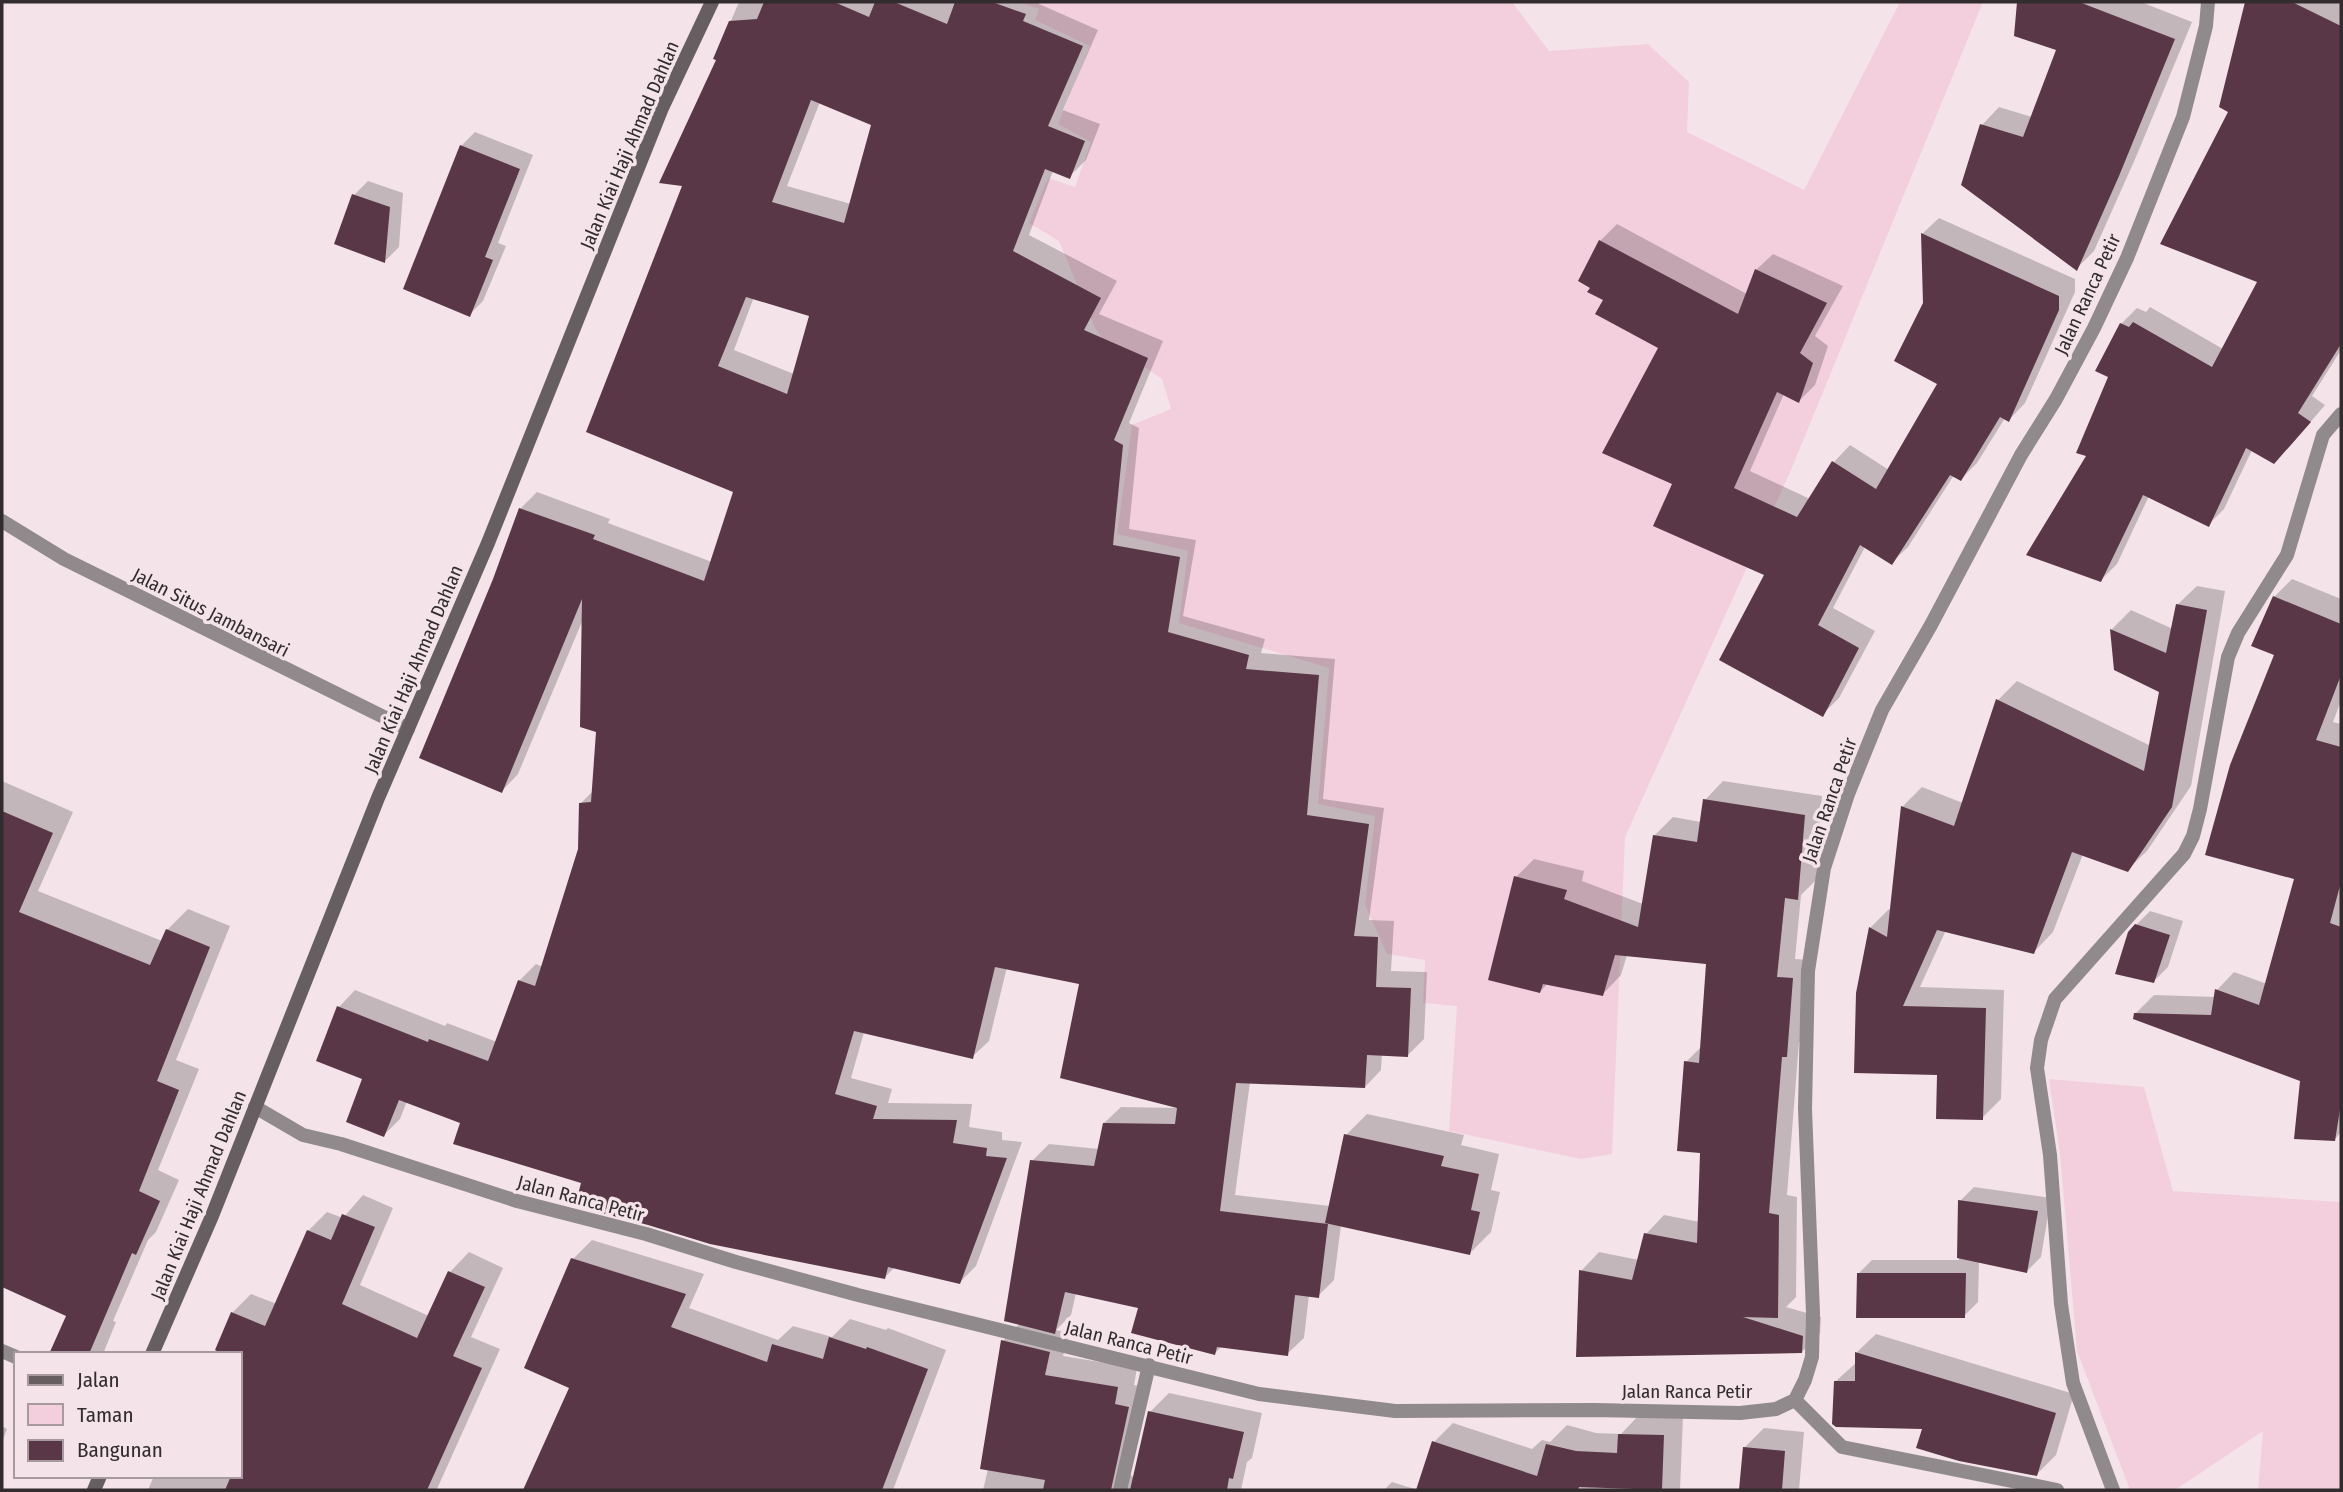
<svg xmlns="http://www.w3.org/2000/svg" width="2343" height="1492" viewBox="0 0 2343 1492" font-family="'Fira Sans Condensed',sans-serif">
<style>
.green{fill:#f3cfdd}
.shadow{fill:#0003;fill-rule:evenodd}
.building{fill:#593746;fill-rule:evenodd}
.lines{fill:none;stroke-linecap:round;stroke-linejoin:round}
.street{stroke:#918a8d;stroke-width:14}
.secondary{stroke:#675e61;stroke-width:14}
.labels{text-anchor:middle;stroke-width:7;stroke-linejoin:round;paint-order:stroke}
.street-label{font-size:19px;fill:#322c2e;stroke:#f4e4ea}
</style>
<rect width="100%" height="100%" fill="#f4e4ea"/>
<path class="green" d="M1019,2H1512L1549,51L1648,44L1689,82L1687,132L1804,190L1900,2H1983L1791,470L1625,837L1612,1154L1581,1159L1449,1131L1457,1006L1423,1003L1425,960L1387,954L1365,905L1375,816L1318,804L1329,668L1179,623L1188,551L1117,534L1132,425L1171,409L1162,379L1128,356L1109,348L1095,328L1059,241L1029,223L1048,178L1075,187L1091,142L1058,124L1090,46L1035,20L1039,9Z
M2049,1079L2144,1087L2173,1191L2341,1202V1490H2258L2263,1431L2175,1490H2130L2077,1351L2060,1154Z"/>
<path class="shadow" d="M739,2H1039V4L1098,30L1063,110L1100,124L1086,160L1069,177L1053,171L1029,235L1117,281L1099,314L1163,341L1129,423L1139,428L1129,529L1196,540L1183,616L1265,639L1261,653L1335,659L1323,799L1384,808L1369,920L1394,921L1391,971L1427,972L1424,1039L1408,1055L1382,1054L1381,1070L1365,1087L1250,1082L1235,1195L1330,1206L1346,1135L1367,1114L1464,1135L1461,1145L1499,1154L1491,1190L1500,1192L1491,1232L1470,1253L1341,1225L1334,1280L1318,1296L1309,1295L1304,1338L1287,1354L1222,1346L1215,1353L1140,1307L1076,1293L1071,1315L1056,1330L1069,1333L1063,1356L1137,1368L1134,1385L1148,1388L1130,1474L1134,1478L1150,1412L1169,1393L1262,1413L1252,1458L1247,1462L1241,1490H983L988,1469L1003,1341L1020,1323L1032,1161L1049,1144L1099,1149L1104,1123L1121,1107L1178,1108L1082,982L1007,967L989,1041L972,1057L864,1032L851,1078L892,1089L888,1103L972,1104L969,1127L1002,1132V1140L1022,1142L976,1266L959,1283L895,1267L885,1277L584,1182L462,1122L407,1101L400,1119L384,1135L364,1078L318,1060L339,1007L355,990L445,1026L447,1023L497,1042L519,981L536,964L543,967L580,849L581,803L593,791L598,731L584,617L518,774L502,791L494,580L520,509L537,492L610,519L608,523L712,562L736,491L684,185L718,59L715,58ZM820,102L873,124L851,204L787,186ZM754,297L811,315L794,374L734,350Z
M2018,2H2141L2192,22L2136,157L2094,251L2077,268L1963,184L1982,125L1999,107L2032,117L2058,49L2016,34Z
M2247,2H2341V189L2238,132L2237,133L2341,221V350L2312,396L2325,405L2290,446L2252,450L2224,509L2208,525L2149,496L2117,564L2101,580L2089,455L2110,376L2121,324L2137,308L2146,312L2150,307L2223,349L2260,281L2230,111L2221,106Z
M475,132L533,155L498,243L506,246L483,301L469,315L461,146Z
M368,181L403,193L399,247L385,261L354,195Z
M1939,218L2075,279V292L2025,403L2009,420L2005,418L1977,463L1961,479L1954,475L1908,547L1891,563L1865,547L1833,608L1875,631L1839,698L1823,714L1766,575L1674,483L1661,347L1605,299L1600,241L1617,224L1747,294L1756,270L1773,254L1843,286L1815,336L1828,346L1815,385L1799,401L1784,394L1750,471L1810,499L1834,462L1850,445L1889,470L1939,383L1924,303L1922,234Z
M2292,579L2341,599V701L2333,722L2341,724V1132L2335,1139L2302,1080L2135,1014L2154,995L2216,997L2217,990L2234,972L2267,984L2296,878L2276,654L2274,597Z
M2197,586L2225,591L2191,786L2147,851L2127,870L2083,854L2053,932L2034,952L1946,930L1920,987L2004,990L2001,1099L1982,1118L1939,1074L1856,1072L1870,928L1889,909L1892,911L1903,806L1922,787L1963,803L1998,700L2017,681L2151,746L2161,691L2116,669L2112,629L2131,610L2173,629L2177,605Z
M2,781L73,812L38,891L162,941L167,930L188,909L230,926L176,1060L199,1069L158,1170L179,1180L156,1232L148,1240L113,1321L116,1322L103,1354H51L68,1315L2,1285Z
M1723,781L1822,796L1816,880L1801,895L1795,959L1811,960L1805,1037L1799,1042L1787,1195L1797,1197L1796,1297L1786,1307L1821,1317L1820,1333L1802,1352L1581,1271L1599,1252L1639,1260L1646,1234L1664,1215L1700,1222L1702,1152L1686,1062L1702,1046L1708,962L1627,955L1621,975L1603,994L1548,983L1540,992L1516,877L1534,859L1584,871L1582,881L1643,904L1654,836L1673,817L1701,822L1705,800Z
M2150,911L2183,921L2168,967L2154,981L2136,925Z
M1974,1187L2051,1198L2041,1257L2027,1271L1979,1261L1978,1302L1964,1316L1858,1274L1872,1260H1959L1960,1201Z
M363,1195L393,1208L360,1285L429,1316L450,1272L469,1252L503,1268L471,1337L500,1349L437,1489L441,1490H148L154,1476H240V1392L252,1365L240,1359L232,1313L251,1294L277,1304L308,1231L327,1212L343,1218Z
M592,1240L704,1274L689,1308L778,1340L793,1326L832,1337L850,1319L886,1330L888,1328L946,1350L893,1490H525L572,1387L573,1259Z
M1876,1334L2074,1394L2056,1455L2037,1474L1924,1427L1836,1381L1857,1362V1352Z
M1639,1415L1683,1417L1680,1490H1384L1392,1482L1418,1490L1434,1442L1453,1423L1532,1449L1542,1440L1550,1442L1567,1425L1596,1433L1621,1434Z
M2,1426L7,1429L2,1442Z
M1764,1428L1804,1432L1799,1490H1741L1744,1448Z"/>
<path class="building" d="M764,2H834L869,17L875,2H894L947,24L955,2H992L1026,14L1023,21L1083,46L1048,126L1085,141L1070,179L1045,169L1013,251L1101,298L1084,330L1148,358L1114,440L1123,445L1113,545L1180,557L1168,632L1249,655L1246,669L1319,675L1307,815L1369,824L1354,936L1378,937L1376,987L1411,988L1408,1057L1367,1055L1365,1088L1236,1083L1220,1211L1328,1224L1319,1298L1295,1295L1288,1356L1217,1347L1215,1355L1131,1333L1138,1308L1065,1292L1055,1334L1004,1321L1030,1160L1094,1166L1103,1123L1175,1124L1177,1108L1060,1078L1079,984L995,967L973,1059L854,1031L835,1094L877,1106L873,1119L957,1120L953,1143L987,1148L986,1156L1007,1158L960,1284L888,1267L885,1279L710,1244L648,1225L575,1206L581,1183L453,1144L460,1123L399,1100L384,1137L346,1122L362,1079L316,1061L337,1006L428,1042L429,1039L488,1061L518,980L535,986L578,849L579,803L591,802L596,732L580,727L582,599L502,793L419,758L493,579L519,508L595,535L593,539L704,581L733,492L586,432L682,186L659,183L716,60L713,59L729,21L757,19ZM811,100L871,125L844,223L772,202ZM746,297L809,316L787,394L718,366Z
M2017,2H2079L2175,39L2119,176L2077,271L1961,185L1980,124L2023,137L2056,50L2014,36Z
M2245,2H2292L2341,26V344L2298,413L2311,422L2274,464L2246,448L2209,527L2143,495L2101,582L2026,555L2086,456L2076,453L2108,377L2095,371L2120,323L2129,327L2133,322L2212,367L2257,282L2160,244L2228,112L2219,107Z
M460,145L520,169L485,257L493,260L470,317L403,289Z
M352,194L390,207L385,263L334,244Z
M1921,233L2059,296V310L2009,422L2000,417L1961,481L1950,475L1892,565L1860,545L1818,625L1859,648L1823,717L1719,660L1764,575L1653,526L1672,484L1602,453L1658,348L1595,314L1603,300L1587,292L1590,288L1578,281L1599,240L1738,314L1755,269L1827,303L1800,353L1813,363L1799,403L1777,392L1734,488L1797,517L1832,461L1876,489L1937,384L1894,361L1923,303Z
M2273,596L2341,624V675L2316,740L2341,747V882L2330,923L2341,927V1103L2335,1141L2294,1139L2300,1081L2133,1019L2134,1013L2211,1015L2215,989L2259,1005L2294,879L2205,855L2230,765L2274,655L2251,646Z
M2176,604L2207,610L2172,807L2128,872L2072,852L2034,954L1937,930L1903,1006L1986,1008L1983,1120L1936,1119L1937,1075L1854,1073L1856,993L1869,927L1887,937L1901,806L1954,826L1996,699L2144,771L2159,692L2114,670L2110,629L2166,653Z
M1703,799L1805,815L1798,900L1785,898L1777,977L1793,978L1787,1057H1782L1769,1213L1779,1215L1778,1318L1743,1317L1803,1336L1802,1353L1576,1357L1579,1270L1632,1280L1644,1233L1697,1243L1700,1153L1677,1151L1684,1061L1699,1063L1706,964L1615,955L1603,996L1543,984L1540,993L1488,980L1514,876L1567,890L1564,899L1638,927L1653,835L1697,842Z
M2,811L53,833L19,912L150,965L166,929L210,947L157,1081L179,1090L139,1191L160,1201L136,1255L132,1253L89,1354H49L66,1316L2,1287Z
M2135,924L2170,935L2154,983L2115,974L2128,932Z
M1344,1134L1444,1156L1441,1166L1479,1174L1471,1210L1480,1212L1470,1255L1325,1223Z
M1958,1200L2038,1211L2027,1273L1957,1258Z
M342,1214L375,1227L342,1304L417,1338L448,1271L485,1287L453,1356L482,1368L427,1490H225L231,1476H240V1354H222L215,1350L231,1312L265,1326L307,1230L331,1240Z
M571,1258L686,1294L671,1327L767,1362L772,1344L823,1359L829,1337L866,1349L867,1347L928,1369L882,1490H523L569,1388L524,1368Z
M1857,1273H1966L1965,1318H1856Z
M1001,1340L1050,1352L1045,1375L1118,1387L1115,1404L1129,1407L1111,1490H1043L1045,1480L980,1469Z
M1855,1352L2056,1413L2037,1476L1959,1461L1916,1448L1922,1429L1836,1427L1832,1424L1834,1381H1855Z
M1148,1411L1244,1432L1233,1479L1229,1478L1227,1490H1130Z
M1618,1434L1664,1435L1662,1490L1579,1487L1578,1490H1416L1432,1441L1537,1476L1546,1444L1576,1451L1617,1453Z
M1743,1447L1785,1451L1782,1490H1739Z"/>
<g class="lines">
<path class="street" d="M2,521L64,559L408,729
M255,1107L303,1135L341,1144L517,1201L646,1234L736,1262L858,1295L1259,1394L1395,1411L1595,1410L1740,1413L1776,1409L1795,1400L1805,1380L1812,1357L1813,1313L1805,1109L1808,971L1824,868L1848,794L1882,710L1931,625L2021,455L2056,399L2094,328L2127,258L2183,117L2206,26L2208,2
M2,1351L16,1357
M1795,1400L1842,1447L2057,1490
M1120,1490L1149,1365
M2113,1490L2073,1383L2061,1304L2050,1155L2037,1068L2041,1040L2055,999L2167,873L2184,854L2193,836L2200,809L2228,657L2238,633L2287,555L2323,435L2341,414"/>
<path class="secondary" d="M152,1354L212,1216L378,798L488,543L662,108L712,2
M94,1490L100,1476"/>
</g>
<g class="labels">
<g class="street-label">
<text transform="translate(629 145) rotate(-67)" y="7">Jalan Kiai Haji Ahmad Dahlan</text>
<text transform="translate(2087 294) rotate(-65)" y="7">Jalan Ranca Petir</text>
<text transform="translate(211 612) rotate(27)" y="7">Jalan Situs Jambansari</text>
<text transform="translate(413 669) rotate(-67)" y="7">Jalan Kiai Haji Ahmad Dahlan</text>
<text transform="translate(1829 800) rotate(-71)" y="7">Jalan Ranca Petir</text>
<text transform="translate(198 1195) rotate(-68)" y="7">Jalan Kiai Haji Ahmad Dahlan</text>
<text transform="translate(581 1198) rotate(15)" y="7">Jalan Ranca Petir</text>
<text transform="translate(1129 1342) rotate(14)" y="7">Jalan Ranca Petir</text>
<text x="1687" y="1398">Jalan Ranca Petir</text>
</g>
</g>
<rect width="2343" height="1492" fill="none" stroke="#322c2e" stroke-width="7"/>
<rect x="14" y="1352" width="228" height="126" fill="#f4e4ea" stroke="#a69a9f" stroke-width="2"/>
<rect x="28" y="1375" width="35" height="10" fill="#675e61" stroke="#a69a9f" stroke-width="2"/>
<text x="77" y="1387" font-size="21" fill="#322c2e">Jalan</text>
<rect x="28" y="1404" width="35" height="21" fill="#f3cfdd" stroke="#a69a9f" stroke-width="2"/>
<text x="77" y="1422" font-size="21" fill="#322c2e">Taman</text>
<rect x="28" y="1440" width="35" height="21" fill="#593746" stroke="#a69a9f" stroke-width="2"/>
<text x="77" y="1457" font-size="21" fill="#322c2e">Bangunan</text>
</svg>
